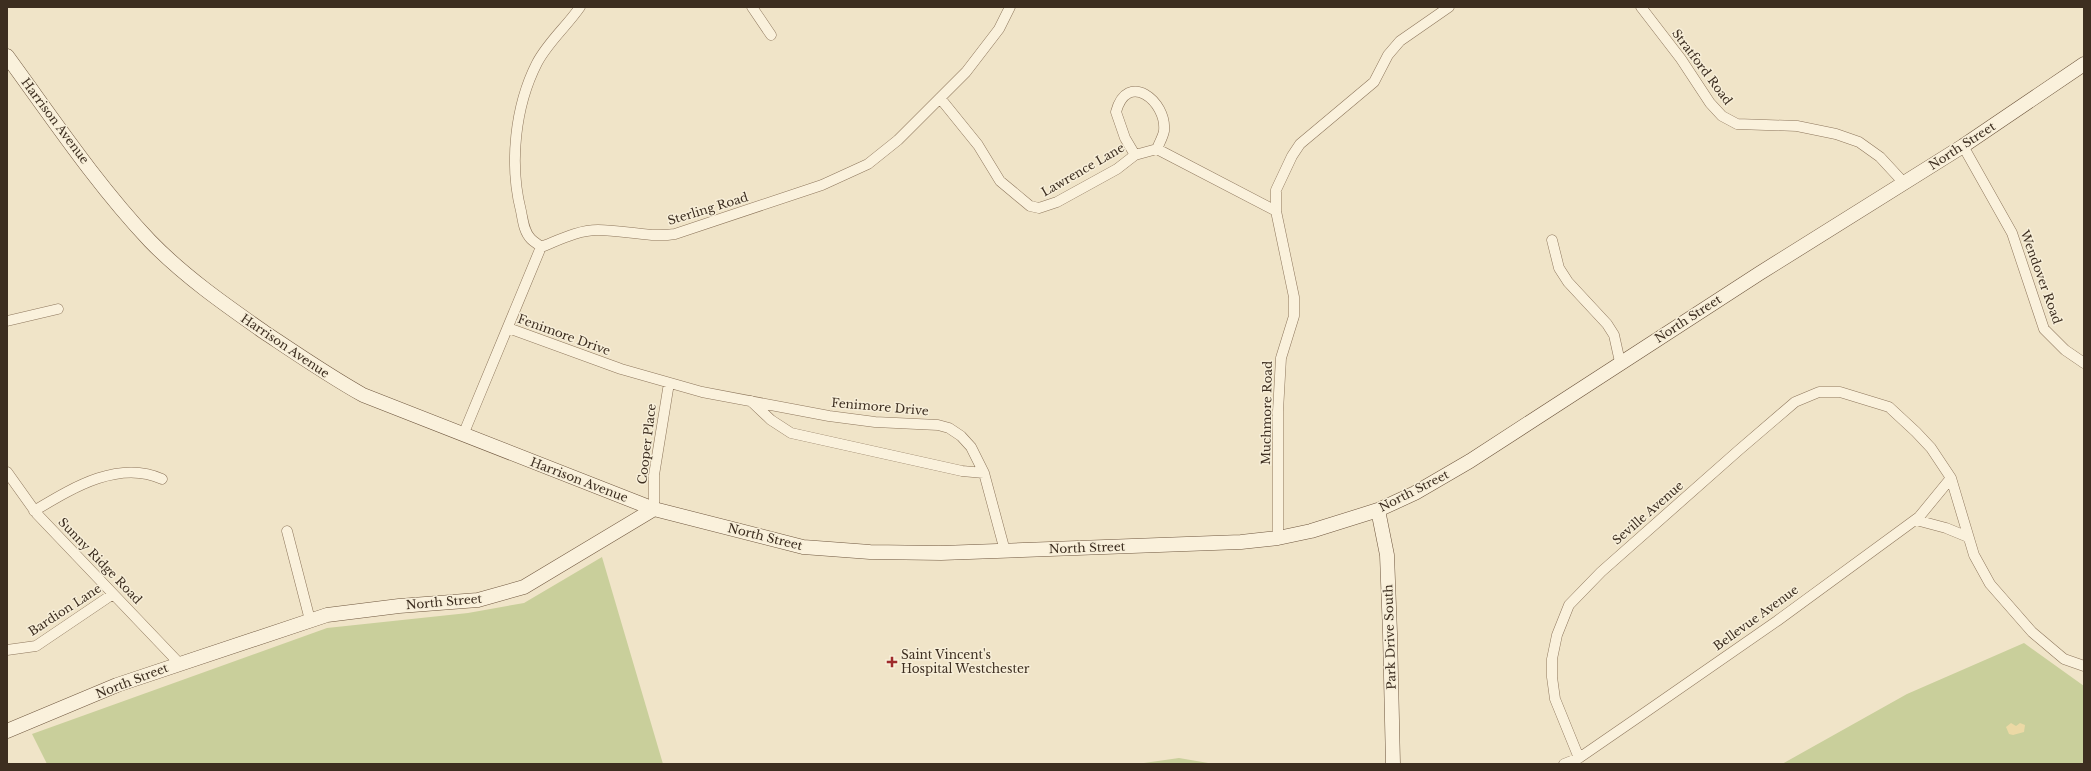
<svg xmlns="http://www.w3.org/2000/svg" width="2091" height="771" viewBox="0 0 2091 771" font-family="'Libre Baskerville',serif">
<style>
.green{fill:#c9cf9b}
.sand{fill:#ecd9a5}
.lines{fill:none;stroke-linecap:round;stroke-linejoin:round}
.street-casing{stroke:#8d765c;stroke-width:11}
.secondary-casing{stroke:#6f573f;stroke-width:15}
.street{stroke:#faf1dc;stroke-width:10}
.secondary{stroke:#faf1dc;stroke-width:14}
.poi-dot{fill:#9e2a2b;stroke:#f7eed8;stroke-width:1.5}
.labels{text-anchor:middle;stroke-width:3;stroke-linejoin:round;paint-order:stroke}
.street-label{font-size:12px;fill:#3d2e20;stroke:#f7eed8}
.poi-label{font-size:12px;fill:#3d2e20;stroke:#f7eed8;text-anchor:start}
</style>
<rect width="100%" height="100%" fill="#f0e4c8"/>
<path class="green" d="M602,557L663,764H47L32,734L327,628L468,613L524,603Z
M2024,643L2084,686V764H1782L1907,694Z
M1179,758L1214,764H1137Z"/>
<path class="sand" d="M2011,723L2016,726L2020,723L2025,725L2024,732L2013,735L2009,734L2006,727Z"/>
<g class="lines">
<g class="street-casing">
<path id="street" d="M752,7L771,35
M1641,7L1681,59L1710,103L1722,116L1737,124L1797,126L1836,134L1859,142L1880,157L1904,183
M940,98L978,145L1000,181L1030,206L1039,208L1057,202L1117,169L1135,155L1157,149L1276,211
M1963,146L2012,233L2044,329L2065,350L2084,363
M1135,155L1125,138L1116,112C1127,70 1167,101 1164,131C1163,137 1159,143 1157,149
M1552,240L1559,268L1568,282L1607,324L1614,335L1620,362
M541,247C538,244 534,242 531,239C524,232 523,221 521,211C509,164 515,106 537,63C548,42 567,26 580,7
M7,321L58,309
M508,328L621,369L702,392L829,416L875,422L938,425L949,428L961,436L971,447L984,473L1005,551
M751,401L771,420L791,433L962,471L984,473
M463,435L541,247C559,240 578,230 598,230C624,230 649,238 675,234L822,185L868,164L898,140L966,72L999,29L1010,7
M7,472L37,514L179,663
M654,509V475L669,383
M34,511C71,489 118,459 162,479
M1916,520L1946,528L1968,537
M287,531L310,620
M1278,538V411L1281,358L1294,316V297L1276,211V190L1292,156L1300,144L1374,82L1388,55L1400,41L1449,7
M7,650L36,646L113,594
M1579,758L1555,699L1552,677V659L1557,635L1569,605L1601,572L1739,450L1795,402L1819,392H1840L1889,407L1916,432L1931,448L1951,478L1974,555L1990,584L2032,632L2064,659L2084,666
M1564,764L1579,758L1640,716L1777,621L1919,517L1951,478"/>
</g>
<g class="secondary-casing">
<path id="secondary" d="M7,56C53,119 97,185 150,241C184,276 224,304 264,332C297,354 329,376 363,395L654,509L803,547L870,552L941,553L1241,542L1278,538L1311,531L1378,510L1415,493L1470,461L1760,273L1963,146L2084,64
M1378,510L1387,555L1390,633L1393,764
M7,731L117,685L327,615L399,606L478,600L524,587L654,509"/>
</g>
<use href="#street" class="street"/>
<use href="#secondary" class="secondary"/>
</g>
<path class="poi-dot" d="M890 656h4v4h4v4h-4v4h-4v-4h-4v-4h4z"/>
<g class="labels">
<g class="street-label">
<text transform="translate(1702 67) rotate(53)" y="4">Stratford Road</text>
<text transform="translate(55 121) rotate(53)" y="4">Harrison Avenue</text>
<text transform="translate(1962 146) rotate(-33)" y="4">North Street</text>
<text transform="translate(1083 170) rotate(-30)" y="4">Lawrence Lane</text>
<text transform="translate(708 209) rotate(-17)" y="4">Sterling Road</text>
<text transform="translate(2041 277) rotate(70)" y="4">Wendover Road</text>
<text transform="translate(1688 319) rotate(-33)" y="4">North Street</text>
<text transform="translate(564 335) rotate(20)" y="4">Fenimore Drive</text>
<text transform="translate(285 346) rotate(34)" y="4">Harrison Avenue</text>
<text transform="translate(880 407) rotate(5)" y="4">Fenimore Drive</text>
<text transform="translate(1267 413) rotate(-89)" y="4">Muchmore Road</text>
<text transform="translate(647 444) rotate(-83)" y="4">Cooper Place</text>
<text transform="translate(579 480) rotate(21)" y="4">Harrison Avenue</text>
<text transform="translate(1414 491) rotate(-27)" y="4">North Street</text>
<text transform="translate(1648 513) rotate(-41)" y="4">Seville Avenue</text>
<text transform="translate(765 537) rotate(14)" y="4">North Street</text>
<text transform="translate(1087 548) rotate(-2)" y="4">North Street</text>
<text transform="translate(100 561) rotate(46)" y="4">Sunny Ridge Road</text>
<text transform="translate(444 602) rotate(-5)" y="4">North Street</text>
<text transform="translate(65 610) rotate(-33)" y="4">Bardion Lane</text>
<text transform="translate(1756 618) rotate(-36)" y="4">Bellevue Avenue</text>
<text transform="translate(1390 637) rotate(-92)" y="4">Park Drive South</text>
<text transform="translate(132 681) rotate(-21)" y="4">North Street</text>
</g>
<g class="poi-label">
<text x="901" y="659">Saint Vincent's<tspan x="901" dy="14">Hospital Westchester</tspan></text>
</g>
</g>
<rect width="2091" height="771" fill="none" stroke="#3d2e20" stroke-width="16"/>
</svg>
